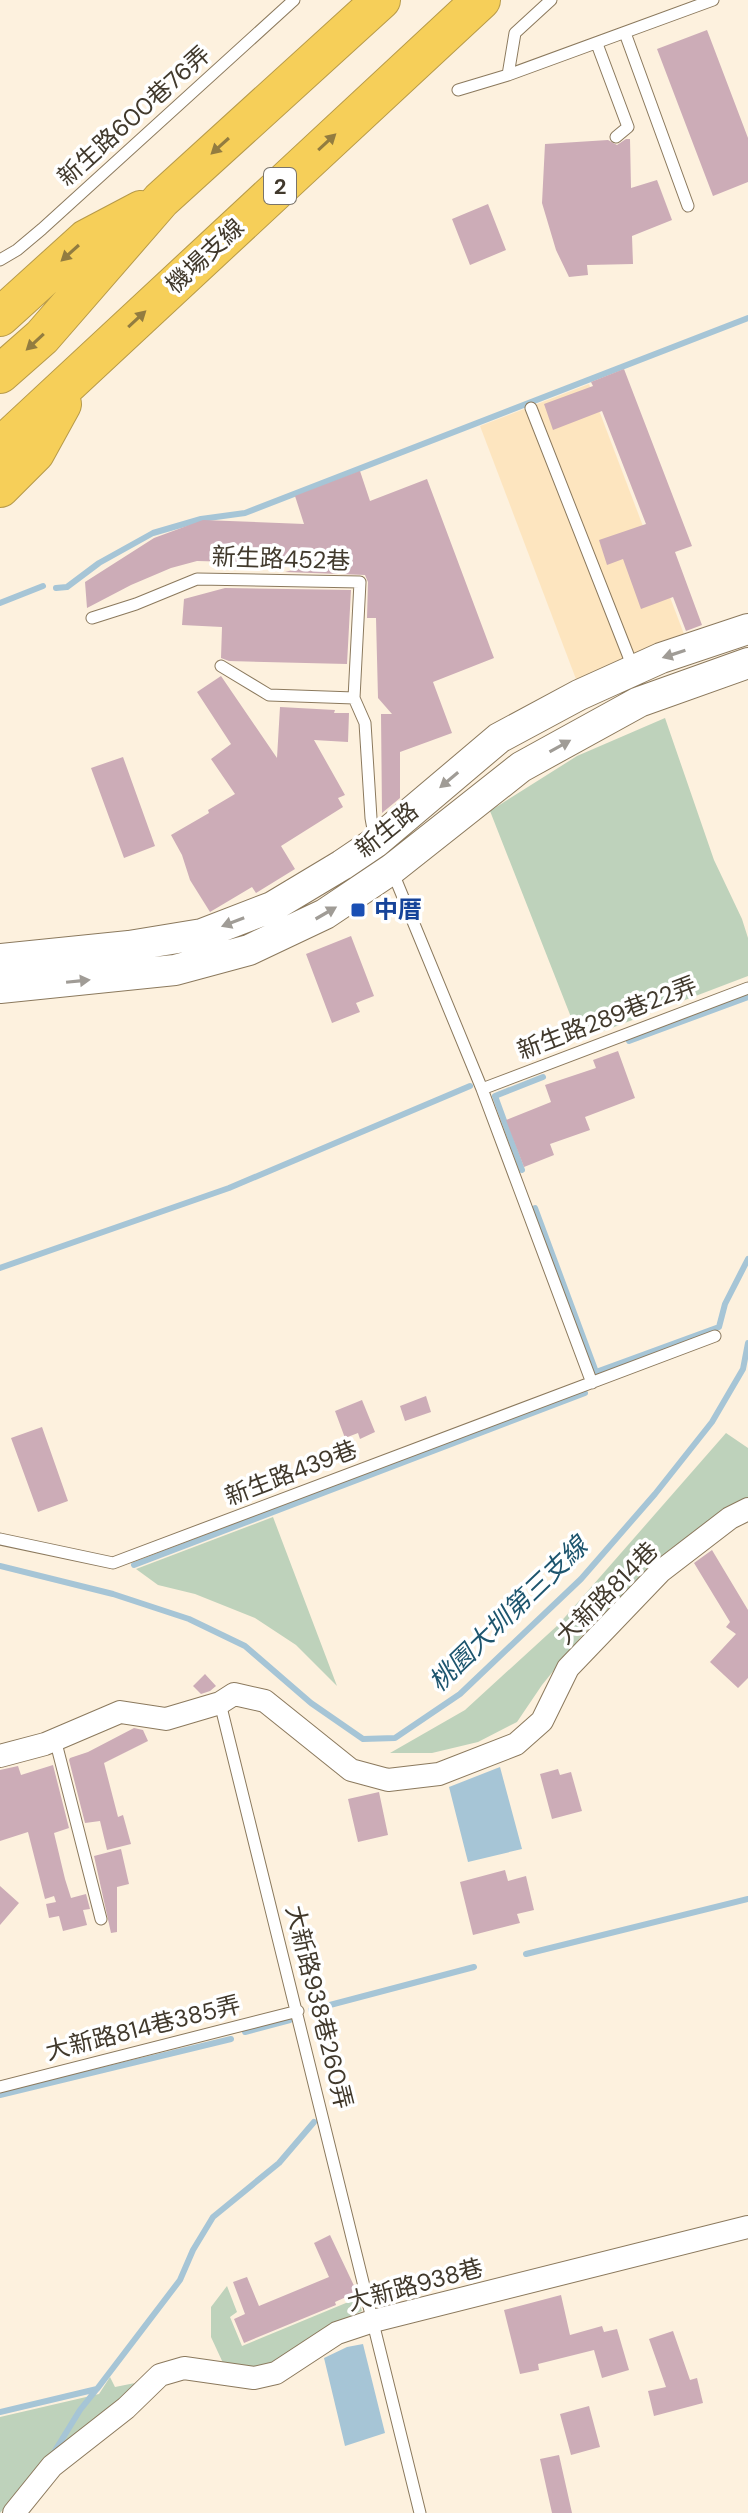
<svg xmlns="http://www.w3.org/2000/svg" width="748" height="2513" viewBox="0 0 748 2513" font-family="'DM Sans','Noto Sans TC',sans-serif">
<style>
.built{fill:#fde5bf}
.green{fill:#bed2bb}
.water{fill:#a6c5d6}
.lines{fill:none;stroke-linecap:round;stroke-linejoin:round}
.stream{stroke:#a6c5d6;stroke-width:6}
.building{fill:#ccacb7}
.service-casing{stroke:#8b795d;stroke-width:13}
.minor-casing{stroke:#8b795d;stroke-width:24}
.secondary-casing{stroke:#8b795d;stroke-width:32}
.motorway-casing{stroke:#b79a49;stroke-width:40}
.service{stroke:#fff;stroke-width:11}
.minor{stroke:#fff;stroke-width:22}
.secondary{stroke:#fff;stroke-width:30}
.motorway{stroke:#f6cf59;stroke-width:38}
.oneway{fill:#927c40}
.oneway2{fill:#a09c96}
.transit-dot{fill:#1a4fb4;stroke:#fff;stroke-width:3}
.labels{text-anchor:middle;stroke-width:7;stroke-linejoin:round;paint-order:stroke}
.shield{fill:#fff;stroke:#7a746b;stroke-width:2}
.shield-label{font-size:22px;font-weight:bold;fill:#41392c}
.street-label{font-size:24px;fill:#41392c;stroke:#fff}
.transit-label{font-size:24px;font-weight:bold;fill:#164399;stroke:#fff;text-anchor:start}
.water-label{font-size:26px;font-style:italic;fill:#1d556e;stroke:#fff}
</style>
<rect width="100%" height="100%" fill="#fdf1de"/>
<path class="built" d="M589,384L687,642L579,687L480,426Z"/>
<path class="green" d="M665,718L714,860L742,919L748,938V976L580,1040L490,811L577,756Z
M726,1433L748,1448V1499L670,1549L584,1633L542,1685L517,1722L478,1742L432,1753H390L465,1710L558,1625Z
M273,1517L337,1686L296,1645L255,1618L195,1594L158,1585L136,1569Z
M227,2286L237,2312L230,2317L242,2346L358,2298L362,2311L321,2330L281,2358L259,2369L223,2363L211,2337V2307Z
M110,2377L115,2387L135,2383C112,2407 85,2435 54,2448L0,2513V2417L99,2394Z"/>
<path class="water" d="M500,1767L522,1849L468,1862L449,1787Z
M363,2344L385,2433L345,2446L324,2358L347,2347Z"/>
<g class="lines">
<path class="stream" d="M56,588L67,587L99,563L153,533L201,519L245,513L748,318
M0,603L43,586
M629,1041L748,997
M522,1170L495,1096L543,1077
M535,1208L596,1372L719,1327L725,1304L748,1259
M0,1268L229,1188L470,1086
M134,1565L585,1393
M0,1566L113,1594L189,1619L245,1646L311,1703L363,1739L395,1738L460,1694L581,1579L655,1494L712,1422L743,1369L748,1343
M526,1954L748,1899
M311,2010L474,1967
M245,2032L290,2020
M0,2095L231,2039
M0,2412L97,2389L180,2280L193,2250L213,2217L279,2163L314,2122
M53,2454L80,2410L96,2390"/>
</g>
<path class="building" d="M707,30L748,138V182L713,196L657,49Z
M626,139H630L631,188L657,180L672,220L632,236L633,264L587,265L588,275L569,277L556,250L542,203L545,144L608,140L617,145Z
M488,204L506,250L470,265L452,219Z
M624,369L692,546L675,552L702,625L686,631L673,597L641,609L623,559L607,565L599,540L646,524L602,411L553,430L544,404L593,386L591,382Z
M360,471L370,501L427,479L494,658L433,682L452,733L400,752V798L382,813L381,714H392L378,698L376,618H367L368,582L365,575L285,572L316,564L197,561L171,568L131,585L87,608L85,582L154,538L203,520L304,524L295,496Z
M225,588L351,590L347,664L229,661L221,658L222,627L182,625L184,599Z
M221,676L277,758L280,707L335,710L334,713H349L348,742L314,740L345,795L338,798L343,807L281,846L295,869L256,893L252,887L210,912L190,880L182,855L171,835L209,813L208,810L235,794L211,759L231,744L197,692Z
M123,757L155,846L124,858L91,768Z
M351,936L374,996L356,1003L360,1012L332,1023L306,954Z
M618,1051L635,1098L585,1117L590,1130L550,1144L554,1155L524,1167L506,1120L551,1102L545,1085L596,1068L593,1060Z
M426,1396L431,1412L405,1421L400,1406Z
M362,1400L375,1432L360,1439L358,1433L345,1438L335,1411Z
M42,1427L68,1501L38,1512L11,1438Z
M712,1550L748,1610V1678L738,1688L710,1662L736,1634L726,1627L730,1622L694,1563Z
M205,1674L216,1686L210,1691L201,1694L193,1686Z
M134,1728L143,1730L148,1741L104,1763L118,1817L123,1815L131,1844L107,1850L100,1821L85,1823L69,1760L70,1758L88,1752Z
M53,1765L69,1828L54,1833L65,1879L71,1898L86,1894L90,1909L83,1910L87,1925L63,1931L59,1916L49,1918L46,1904L56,1902L54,1896L45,1899L28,1832L0,1841V1770L18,1766L21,1775Z
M558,1769L560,1775L571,1772L582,1811L552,1819L540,1774Z
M379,1792L388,1835L358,1842L348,1799Z
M121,1849L129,1884L117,1887V1932L111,1933L94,1856Z
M505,1870L508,1881L526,1876L534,1910L517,1914L520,1923L473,1935L460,1882Z
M0,1886L19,1903L0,1925Z
M330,2235L357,2292L335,2302L336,2305L244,2343L234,2319L245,2314L233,2282L247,2277L259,2306L329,2277L314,2243Z
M561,2295L570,2335L602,2326L604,2332L617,2329L629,2370L602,2378L594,2350L538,2364L539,2370L520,2374L504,2310Z
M673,2331L690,2380L697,2378L703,2403L654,2416L648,2391L666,2387L649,2339Z
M589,2406L600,2447L571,2455L560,2414Z
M559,2455L572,2513H552L540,2459Z"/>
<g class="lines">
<g class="service-casing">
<path id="service" d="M625,33L688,206
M597,44L628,127L616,137
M508,75L515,33L551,0
M458,90L508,75L713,0
M0,260L17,250L42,229L294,0
M531,408L634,670
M92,618L136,604L197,579L360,582L354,698L365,723L371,818L375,840
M221,666L269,695L354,698
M393,873L482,1089L592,1383
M482,1089L748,988
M0,1539L113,1563L715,1336
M220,1703L420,2513
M55,1739L101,1919
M0,2087L298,2011"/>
</g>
<g class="minor-casing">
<path id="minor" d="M0,1756L45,1744L120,1712L166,1719L220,1703L234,1694L265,1701L351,1770L388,1780L439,1774L516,1744L542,1721L568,1668L661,1571L730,1518L748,1509
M14,2513L52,2466L126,2408L160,2375L184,2368L254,2378L276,2373L337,2333L373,2321L748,2227"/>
</g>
<g class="secondary-casing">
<path id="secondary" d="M0,959L129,946L202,934L272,907L342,865L376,842L499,738L579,695L661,658L748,629
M0,988L175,970L249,950L325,914L392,869L521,767L639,702L748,663"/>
</g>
<g class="motorway-casing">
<path id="motorway" d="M0,317L86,239L141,210
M0,374L42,337L161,200L381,0
M0,447L481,0
M0,488L35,453L62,404"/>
</g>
<use href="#service" class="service"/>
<use href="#minor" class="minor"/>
<use href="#secondary" class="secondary"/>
<use href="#motorway" class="motorway"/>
</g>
<defs><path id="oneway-solid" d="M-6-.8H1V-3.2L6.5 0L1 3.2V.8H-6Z" transform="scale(2)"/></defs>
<g class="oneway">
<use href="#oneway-solid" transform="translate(327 142) rotate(-43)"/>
<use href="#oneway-solid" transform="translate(220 146) rotate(138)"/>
<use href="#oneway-solid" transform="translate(70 253) rotate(138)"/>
<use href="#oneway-solid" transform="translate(137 319) rotate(-43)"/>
<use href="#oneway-solid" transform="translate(35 342) rotate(137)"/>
</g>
<g class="oneway2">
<use href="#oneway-solid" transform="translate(674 654) rotate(162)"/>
<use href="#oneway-solid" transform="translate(560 746) rotate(-29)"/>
<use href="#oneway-solid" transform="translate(449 780) rotate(140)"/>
<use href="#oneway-solid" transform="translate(326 913) rotate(-30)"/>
<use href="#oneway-solid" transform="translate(233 922) rotate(159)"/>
<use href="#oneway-solid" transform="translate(78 981) rotate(-6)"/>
</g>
<rect class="transit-dot" x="350" y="902" width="16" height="16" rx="4"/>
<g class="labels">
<rect class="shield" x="264" y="168" width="32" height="36" rx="6"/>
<g class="shield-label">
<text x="280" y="194">2</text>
</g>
<g class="street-label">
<text transform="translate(134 116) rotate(-42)" y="8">新生路600巷76弄</text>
<text transform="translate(205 256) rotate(-43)" y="8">機場支線</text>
<text transform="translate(281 559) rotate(2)" y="8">新生路452巷</text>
<text transform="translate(387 830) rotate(-39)" y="8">新生路</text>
<text transform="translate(607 1018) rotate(-21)" y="8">新生路289巷22弄</text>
<text transform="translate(291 1473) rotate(-21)" y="8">新生路439巷</text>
<text transform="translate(607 1593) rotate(-45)" y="8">大新路814巷</text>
<text transform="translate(319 2007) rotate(76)" y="8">大新路938巷260弄</text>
<text transform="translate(143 2028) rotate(-14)" y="8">大新路814巷385弄</text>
<text transform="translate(415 2285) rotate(-15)" y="8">大新路938巷</text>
</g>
<g class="transit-label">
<text x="374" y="918">中厝</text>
</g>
<g class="water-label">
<text transform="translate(508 1614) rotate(-44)" y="9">桃園大圳第三支線</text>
</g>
</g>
</svg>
